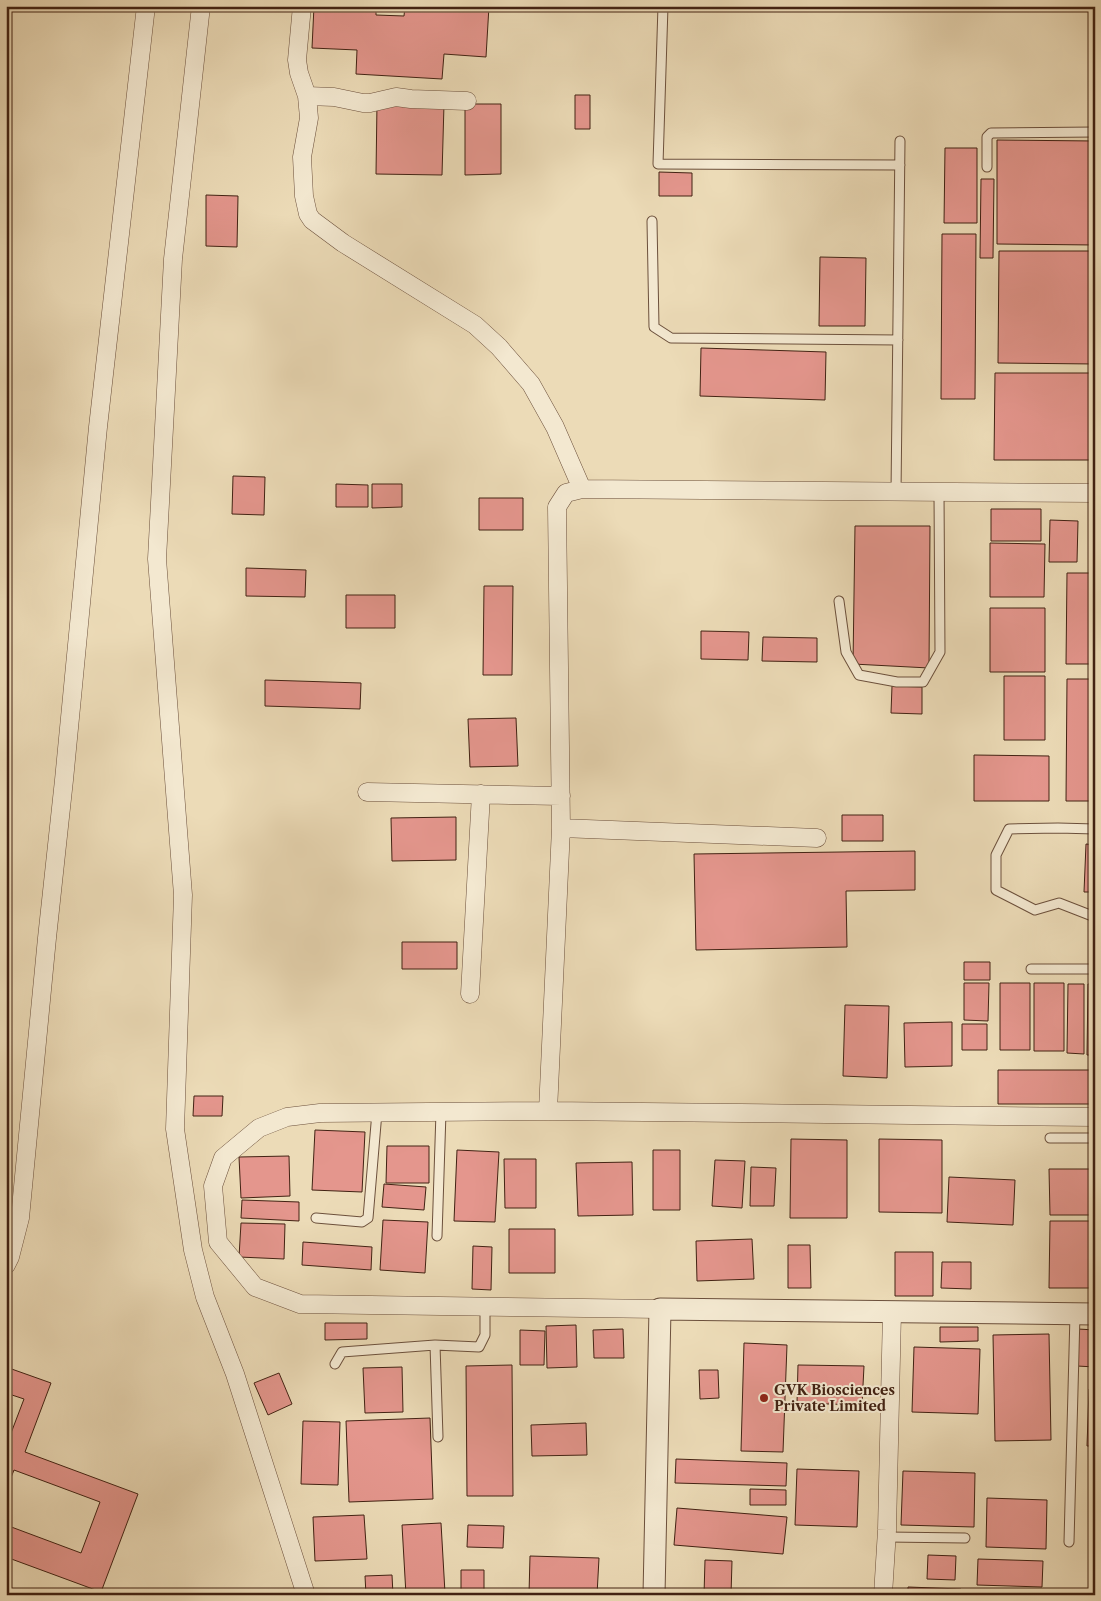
<svg xmlns="http://www.w3.org/2000/svg" width="1101" height="1601" viewBox="0 0 1101 1601" font-family="'Libre Caslon Text',serif">
<style>
.building{fill:#e4968d;stroke:#422213}
.lines{fill:none;stroke-linecap:round;stroke-linejoin:round}
.service-casing{stroke:#6c503c;stroke-width:11}
.minor-casing{stroke:#6c503c;stroke-width:19}
.tertiary-casing{stroke:#6c503c;stroke-width:23}
.service{stroke:#f3e8d0;stroke-width:9}
.minor{stroke:#f3e8d0;stroke-width:18}
.tertiary{stroke:#f3e8d0;stroke-width:21}
.poi-dot{fill:#8f2418;stroke:#f3e8d0;stroke-width:2}
.labels{text-anchor:middle;stroke-width:4;stroke-linejoin:round;paint-order:stroke}
.poi-label{font-size:14px;font-weight:bold;fill:#422213;stroke:#f3e8d0;text-anchor:start}
</style>
<rect width="100%" height="100%" fill="#ecdbb7"/>
<filter id="stains"><feTurbulence type="fractalNoise" baseFrequency=".004" numOctaves="4"/><feColorMatrix values="0 0 0 0 .2 0 0 0 0 .09 0 0 0 0 .02 0 0 0 .5 -.17"/></filter>
<radialGradient id="worn" r=".72"><stop offset=".6" stop-color="#630" stop-opacity="0"/><stop offset="1" stop-color="#630" stop-opacity=".3"/></radialGradient>
<path class="building" d="M314,6H376V15L404,16L405,6H489L486,57L444,54L442,79L356,74L357,50L312,48Z
M575,95H590V129H575Z
M377,103L444,104L442,175L376,174Z
M465,104H501V174L465,175Z
M997,140L1095,141V245L997,244Z
M945,148H977V223H944Z
M659,172L692,173V196H659Z
M981,179H994L993,258H980Z
M206,195L238,196L237,247L206,246Z
M942,234H976L975,399H941Z
M999,251H1095V364L998,363Z
M820,257L866,258L865,326H819Z
M701,348L826,352L825,400L700,396Z
M995,373H1095V460H994Z
M233,476L265,477L264,515L232,514Z
M336,484L368,485V507H336Z
M372,484H402V507L372,508Z
M479,498H523V530H479Z
M991,509H1041V541H991Z
M1050,520L1078,521L1077,562H1049Z
M855,526H930L929,668L853,664Z
M990,543L1045,544L1044,597H990Z
M246,568L306,570L305,597L246,596Z
M1067,573H1095V664H1066Z
M484,586H513L512,675H483Z
M346,595H395V628H346Z
M990,608H1045V672H990Z
M701,631L749,632L748,660L701,659Z
M763,637L817,638V662L762,661Z
M1004,676H1045V740H1004Z
M1067,679H1095V801H1066Z
M265,680L361,683L360,709L265,706Z
M892,686L922,687V714L891,713Z
M516,718L518,766L470,767L468,719Z
M974,755L1049,756V801H974Z
M842,815H883V841H842Z
M456,817V860L392,861L391,818Z
M1086,844L1095,845V892H1084Z
M915,851V890L846,891L847,947L696,950L694,854Z
M402,942H457V969H402Z
M964,962H990V980H964Z
M964,983H989L988,1021L964,1020Z
M1000,983H1030V1050H1000Z
M1034,983H1064V1051H1034Z
M1068,984H1084V1054L1067,1053Z
M1088,984H1095V1055H1087Z
M845,1005L889,1006L887,1078L843,1076Z
M952,1022V1066L905,1067L904,1023Z
M962,1024H987V1050H962Z
M998,1070H1095V1104H998Z
M194,1096H223L222,1116H193Z
M315,1130L365,1132L362,1192L312,1190Z
M791,1139L847,1140V1218H790Z
M879,1139L942,1140V1213L879,1212Z
M387,1146H429V1183H386Z
M457,1150L499,1152L495,1222L454,1221Z
M653,1150H680V1210H653Z
M289,1156L290,1196L241,1198L239,1157Z
M504,1159H536V1208H505Z
M715,1160L745,1161L742,1208L712,1206Z
M632,1162L633,1215L578,1216L576,1163Z
M751,1167L776,1168L774,1206H750Z
M1049,1169H1095V1215H1050Z
M949,1177L1015,1180L1013,1225L947,1222Z
M384,1184L426,1187L424,1210L382,1207Z
M242,1200L299,1202V1221L241,1218Z
M383,1220L428,1222L425,1273L380,1270Z
M1050,1221H1095V1288H1049Z
M241,1223L285,1224L284,1259L239,1257Z
M509,1229H555V1273H509Z
M752,1239L754,1279L697,1281L696,1241Z
M303,1242L372,1247L371,1270L302,1265Z
M788,1245H810L811,1288H788Z
M473,1246L492,1247L491,1290L472,1289Z
M895,1252H933V1296H895Z
M942,1262H971V1289L941,1288Z
M325,1323H367V1339L325,1340Z
M576,1325L577,1367L547,1368L546,1326Z
M940,1327H978V1341L940,1342Z
M623,1329L624,1358H594L593,1330Z
M1078,1329L1095,1330V1367L1077,1366Z
M520,1330L545,1331L544,1365H520Z
M1049,1334L1051,1440L995,1441L993,1335Z
M744,1343L787,1345L783,1452L741,1451Z
M914,1347L980,1349L978,1414L912,1412Z
M512,1365L513,1496H467L466,1366Z
M798,1365L864,1366L862,1405L797,1403Z
M6,1367L51,1383L25,1452L138,1494L101,1592L6,1557V1525L81,1553L100,1502L14,1470L6,1490V1441H8L24,1399L6,1393Z
M402,1367L403,1412L365,1413L363,1368Z
M699,1370H718L719,1398L700,1399Z
M279,1373L292,1404L268,1415L254,1383Z
M1089,1389H1095V1446H1087Z
M430,1418L433,1499L349,1502L346,1421Z
M303,1421L340,1422L338,1485L301,1484Z
M586,1423L587,1455L532,1456L531,1425Z
M676,1459L787,1463L786,1486L675,1483Z
M797,1469L859,1471L857,1527L795,1525Z
M903,1471L975,1473L974,1527L901,1525Z
M750,1489L786,1490V1505H750Z
M987,1498L1047,1500L1046,1549L986,1547Z
M677,1508L787,1517L783,1554L674,1545Z
M364,1515L367,1559L315,1561L313,1517Z
M441,1523L445,1593L406,1595L402,1525Z
M468,1525L504,1526L503,1548L467,1547Z
M928,1555L956,1556L955,1580L927,1579Z
M530,1556L599,1558L597,1595L529,1594Z
M978,1559L1043,1561L1042,1587L977,1585Z
M705,1560L732,1561L731,1595H704Z
M461,1570H484V1592H461Z
M392,1575L393,1595H366L365,1576Z
M908,1587L961,1589V1595H908Z
M791,1590L823,1593V1595H791Z
M979,1592L1042,1594V1595H979Z"/>
<g class="lines">
<g class="service-casing">
<path id="service" d="M663,6L658,164L900,165
M987,167V137L991,133L1095,132
M652,221L654,327L671,338L898,340
M896,493L900,141
M839,601L846,652L859,675L897,682H923L940,652L939,493
M1095,829L1058,828L1009,829L996,855V890L1035,910L1059,903L1095,917
M1031,969H1095
M1050,1138H1095
M316,1218L362,1222L368,1218L377,1112
M437,1236L441,1112
M435,1345L438,1437
M335,1364L342,1352L435,1345L479,1347L485,1335V1307
M887,1537L965,1538
M1069,1542L1075,1314"/>
</g>
<g class="minor-casing">
<path id="minor" d="M201,6L173,259L157,559L183,895L175,1129L193,1250L205,1297L235,1374L306,1595
M302,6L297,60L299,73L307,96L309,118L302,157L304,196L308,214L312,220L343,243L475,325L499,347L531,384L555,427L582,489
M307,96L334,97L363,103H370L396,97L411,99L467,101
M367,792L561,796
M561,828L817,838
M470,994L481,794
M548,1111L561,828L557,507L566,493L582,489L1095,493
M6,1265L10,1257L20,1218L47,938L64,780L98,427L146,6
M660,1309L300,1304L255,1287L218,1242L213,1186L223,1158L259,1128L287,1117L320,1113L548,1111L1095,1117
M883,1595L887,1530L892,1312"/>
</g>
<g class="tertiary-casing">
<path id="tertiary" d="M654,1595L660,1309L1095,1314"/>
</g>
<use href="#service" class="service"/>
<use href="#minor" class="minor"/>
<use href="#tertiary" class="tertiary"/>
</g>
<circle class="poi-dot" cx="764" cy="1398" r="5"/>
<g class="labels">
<g class="poi-label">
<text x="774" y="1395">GVK Biosciences<tspan x="774" dy="16">Private Limited</tspan></text>
</g>
</g>
<rect width="1101" height="1601" fill="none" stroke="#ecdbb7" stroke-width="25"/>
<rect x="8" y="8" width="1086" height="1586" fill="none" stroke="#422213" stroke-width="2.5"/>
<rect x="12" y="12" width="1076" height="1576" fill="none" stroke="#422213"/>
<rect width="100%" height="100%" filter="url(#stains)"/>
<rect width="100%" height="100%" fill="url(#worn)"/>
</svg>
